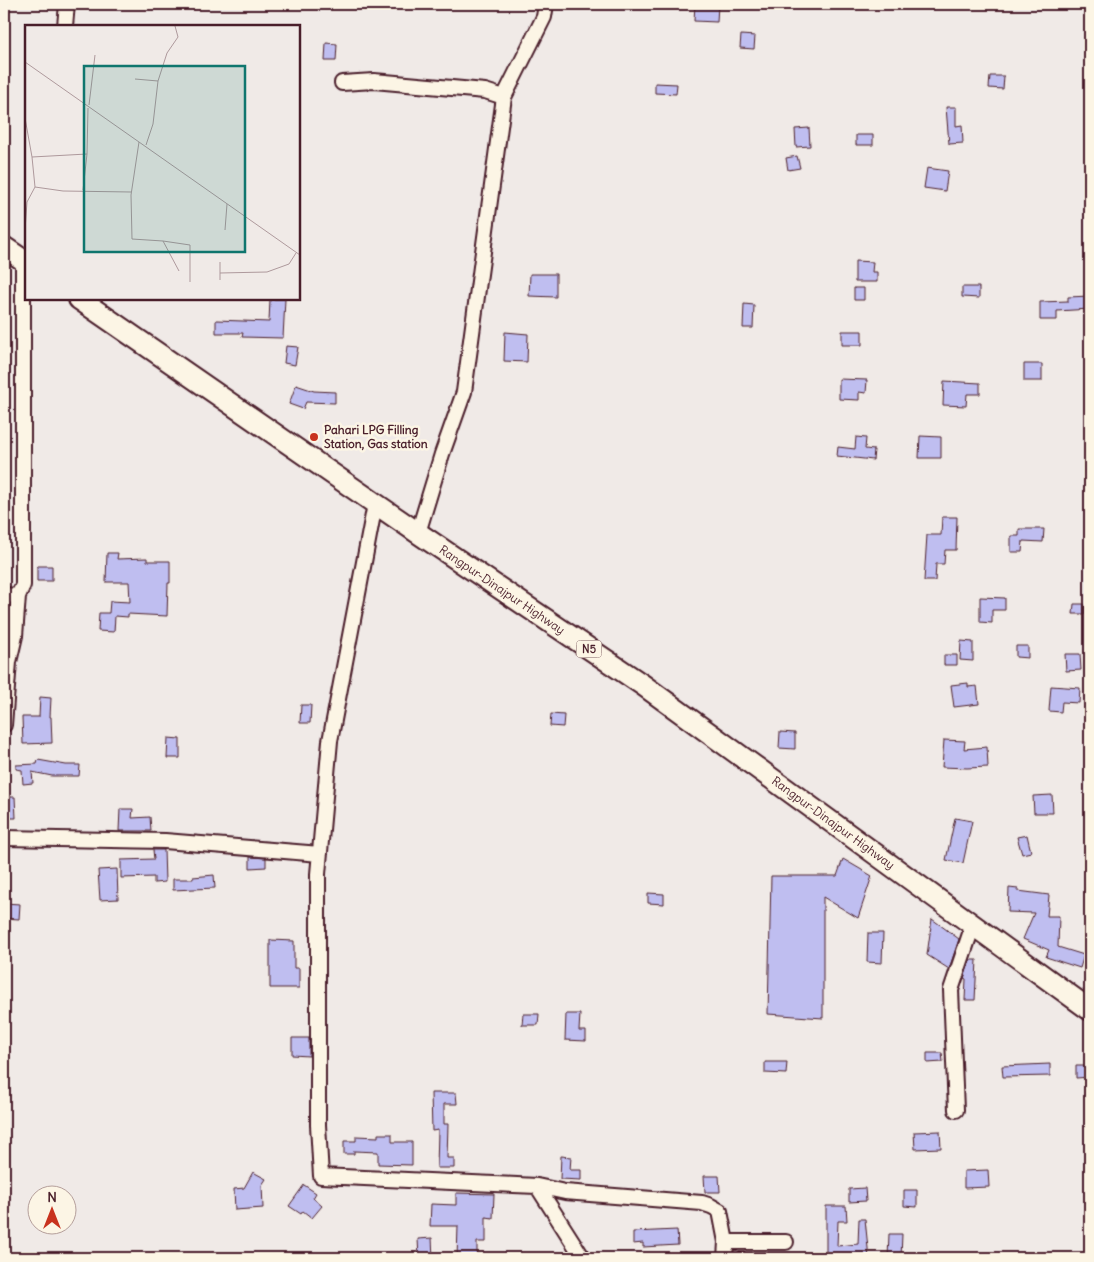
<svg xmlns="http://www.w3.org/2000/svg" width="1094" height="1262" viewBox="0 0 1094 1262" font-family="Delius,sans-serif">
<style>
.building{fill:#bfbef0;stroke:#4a1f2b}
.lines{fill:none;stroke-linecap:round;stroke-linejoin:round}
.minor-casing{stroke:#4a1f2b;stroke-width:18}
.highway-casing{stroke:#4a1f2b;stroke-width:24}
.minor{stroke:#fcf5e5;stroke-width:14}
.highway{stroke:#fcf5e5;stroke-width:20}
.poi-dot{fill:#c8321e;stroke:#fcf5e5;stroke-width:2}
.labels{text-anchor:middle;stroke-width:5;stroke-linejoin:round;paint-order:stroke}
.shield{fill:#fcf5e5;stroke:#7f5f63;stroke-width:1}
.shield-label{font-size:11px;font-weight:bold;fill:#4a1f2b}
.poi-label{font-size:12px;font-weight:bold;fill:#4a1f2b;stroke:#fcf5e5;text-anchor:start}
.street-label{font-size:12px;fill:#4a1f2b;stroke:#fcf5e5}
.inset-road{fill:none;stroke:#ae999c;stroke-width:1}
.view{fill:#0f766e;fill-opacity:0.15;stroke:#0f766e;stroke-width:2.5}
.inset-edge{fill:none;stroke:#4a1f2b;stroke-width:2.5}
</style>
<rect width="100%" height="100%" fill="#f0eae7"/>
<filter id="ink" filterUnits="userSpaceOnUse"><feTurbulence type="fractalNoise" baseFrequency=".02" numOctaves="2"/><feDisplacementMap in="SourceGraphic" scale="10" xChannelSelector="R" yChannelSelector="G"/><feConvolveMatrix kernelMatrix="1 2 1 2 8 2 1 2 1" color-interpolation-filters="sRGB"/></filter>
<g filter="url(#ink)">
<path class="building" d="M695,4H718L717,22L694,21Z
M741,35L755,36L754,49L740,48Z
M326,43L337,44L336,61H325Z
M990,76H1004L1003,89L989,88Z
M655,83L677,84L676,94L655,93Z
M946,107H956V126L962,125L963,143L949,144Z
M809,128L810,146L796,147L795,129Z
M856,135H873V145H856Z
M797,156L800,168L788,170L786,158Z
M927,168L948,171L945,191L924,188Z
M855,261L873,262L872,272H877V282H855Z
M530,274H556V297L529,296Z
M962,287H979V298L962,297Z
M854,288H864V300H854Z
M1090,296V309L1057,311V320H1040V302L1068,301V297Z
M270,299H285L283,338L242,337L243,333H216V320L269,322Z
M744,304L754,305L753,328H743Z
M842,331H862V345H842Z
M505,332L528,334L527,362L504,361Z
M286,346L298,347L295,365L284,363Z
M1024,364H1042V381H1024Z
M839,379L867,380L866,393L859,392V400L839,399Z
M944,381L980,383V394H967L966,406L943,405Z
M296,385L314,391L335,392V403L306,402L303,409L289,404Z
M920,436L941,437V458H919Z
M856,437L866,438L865,449L874,450L873,460L837,456L838,447L855,449Z
M942,517H957L956,550H945L944,564H936L935,581H924L927,535H941Z
M1019,529H1044L1043,542L1023,541L1022,552H1011V536H1019Z
M107,553H118L117,559L147,558V561H170V583H168L167,616L128,614V617L115,616L114,632L98,631L99,613H109L110,601L130,602L129,582H106Z
M37,566H52V581H37Z
M980,597L1005,598V610H992V623L980,622Z
M1074,604H1084V614H1073Z
M961,641L973,642V661L960,660Z
M1016,646H1028V658L1016,657Z
M1065,654H1080L1081,670L1066,671Z
M944,655H957V665H944Z
M968,683V687L977,686L979,704L954,707L951,685Z
M1051,686L1080,688L1079,703L1062,702L1061,712L1049,711Z
M40,697L51,698L50,717H51L52,743L23,744L22,717H39Z
M301,705H311L310,723H300Z
M551,714L564,715L563,727L550,726Z
M780,732L795,733V749L779,748Z
M168,738L180,739V758H167Z
M944,740L965,741L964,749L987,747L988,767L967,768L942,767Z
M38,760L66,765H80L79,776H52L32,772L33,783L23,784L22,770L16,769V765L37,764Z
M1052,795L1053,813H1034L1033,796Z
M4,797H15L16,818H4Z
M120,809H133L132,818L150,817L151,831H119Z
M955,818L972,821L963,863L946,860Z
M1027,835L1031,852L1022,854L1017,837Z
M153,850H164L165,882L154,883V877L121,878V860L154,859Z
M250,857L266,858V867L250,868Z
M843,859L872,876L858,918L823,897V1018L768,1014L771,876H837Z
M117,869L118,899L100,900L98,870Z
M214,875L215,888L173,890V879H193V877Z
M1009,888L1018,889V891L1049,895L1047,916H1059L1058,947L1084,955L1080,968L1046,957L1049,950L1023,939L1034,913L1008,912Z
M648,893L664,894V904L648,903Z
M4,903L20,904L19,919L4,918Z
M932,919L959,939L949,969L927,955Z
M868,933H883L882,963L867,962Z
M270,940L294,941V968H299V988H270Z
M970,960H977L975,1000H965L966,979L964,978Z
M523,1014H539L538,1025H522Z
M566,1014H580L579,1031H586V1041L565,1040Z
M292,1038H309V1056L292,1055Z
M927,1053H942L943,1062L927,1063Z
M765,1062H787L786,1074L765,1073Z
M1050,1064V1076L1003,1077L1002,1066Z
M1076,1066H1090V1077L1076,1078Z
M431,1093H456L457,1104H444V1124H448L447,1158H454V1168H437L438,1130L432,1131Z
M940,1131L941,1148L915,1149L914,1132Z
M378,1134H392V1142H412V1165L378,1164V1152L354,1151V1154H344V1141H356V1136L378,1137Z
M561,1156L571,1157L570,1170H581V1180L560,1179Z
M988,1170L989,1187L964,1188V1171Z
M253,1172L266,1179L262,1185L263,1208L235,1210L234,1189L244,1188Z
M704,1176H719L720,1192H705Z
M304,1185L316,1193L313,1198L322,1206L312,1218L303,1211L301,1214L289,1206Z
M865,1188L866,1201L849,1202V1189Z
M904,1190H917V1207L904,1206Z
M456,1193L494,1194L493,1218L486,1217V1242H477V1258H457L458,1226H430L431,1204L456,1205Z
M826,1206H846L847,1221H838L837,1246L858,1244L859,1219H865L869,1258H826Z
M677,1230L678,1245L643,1247V1243L633,1244V1232Z
M889,1234H902L901,1258H888Z
M432,1238L433,1258H419L418,1239Z"/>
<g class="lines">
<g class="minor-casing">
<path id="minor" d="M65,26L67,4
M342,83L374,81L485,91L504,97
M375,504L330,741L318,874V1125L321,1176L537,1186L583,1258
M418,533L442,454L464,392L504,97L544,17L546,4
M4,595L18,596L23,585V260
M4,725L9,662L15,636L18,596
M4,838L165,841L320,854
M956,1110L951,990L973,925
M537,1186L565,1192L702,1203L711,1206L720,1211L726,1242L725,1258
M726,1242H786"/>
</g>
<g class="highway-casing">
<path id="highway" d="M4,247L26,262
M79,299L418,533L643,685L1090,1010"/>
</g>
<use href="#minor" class="minor"/>
<use href="#highway" class="highway"/>
</g>
</g>
<circle class="poi-dot" cx="314" cy="437" r="5"/>
<g class="labels">
<rect class="shield" x="576.5" y="640.5" width="25" height="17" rx="4"/>
<g class="shield-label">
<text x="589" y="653">N5</text>
</g>
<g class="poi-label">
<text x="324" y="434">Pahari LPG Filling<tspan x="324" dy="14">Station, Gas station</tspan></text>
</g>
<g class="street-label">
<text transform="translate(502 590) rotate(34)" y="4">Rangpur-Dinajpur Highway</text>
<text transform="translate(833 823) rotate(36)" y="4">Rangpur-Dinajpur Highway</text>
</g>
</g>
<g transform="translate(25 25)">
<rect width="275" height="275" fill="#f0eae7"/>
<path class="inset-road" d="M0,37L275,230M110,54L133,56M64,80L70,30M0,93L7,132L62,129L63,83M114,117L106,170L107,214L138,216L154,246M121,120L128,99L133,56L142,28L153,12L150,1M10,162L38,166L106,167M58,165L62,129M0,205L2,177L10,162L7,132M200,205L202,179M138,216L165,220V257M195,237V255M195,248L242,247L264,239L271,228"/>
<path class="view" d="M59,41H220V227H59Z"/>
<rect width="275" height="275" class="inset-edge"/>
</g>
<rect width="1094" height="1262" fill="none" stroke="#fcf5e5" stroke-width="20"/>
<rect x="10" y="10" width="1074" height="1242" fill="none" stroke="#4a1f2b" stroke-width="2" filter="url(#ink)"/>
<g transform="translate(52 1210)"><circle r="24" fill="#fcf5e5" stroke="#b59f9b"/>
<path d="M0-4L9 19L0 12L-9 19Z" fill="#c8321e"/>
<text y="-8" font-size="14" font-weight="bold" text-anchor="middle" fill="#4a1f2b">N</text>
</g>
</svg>
